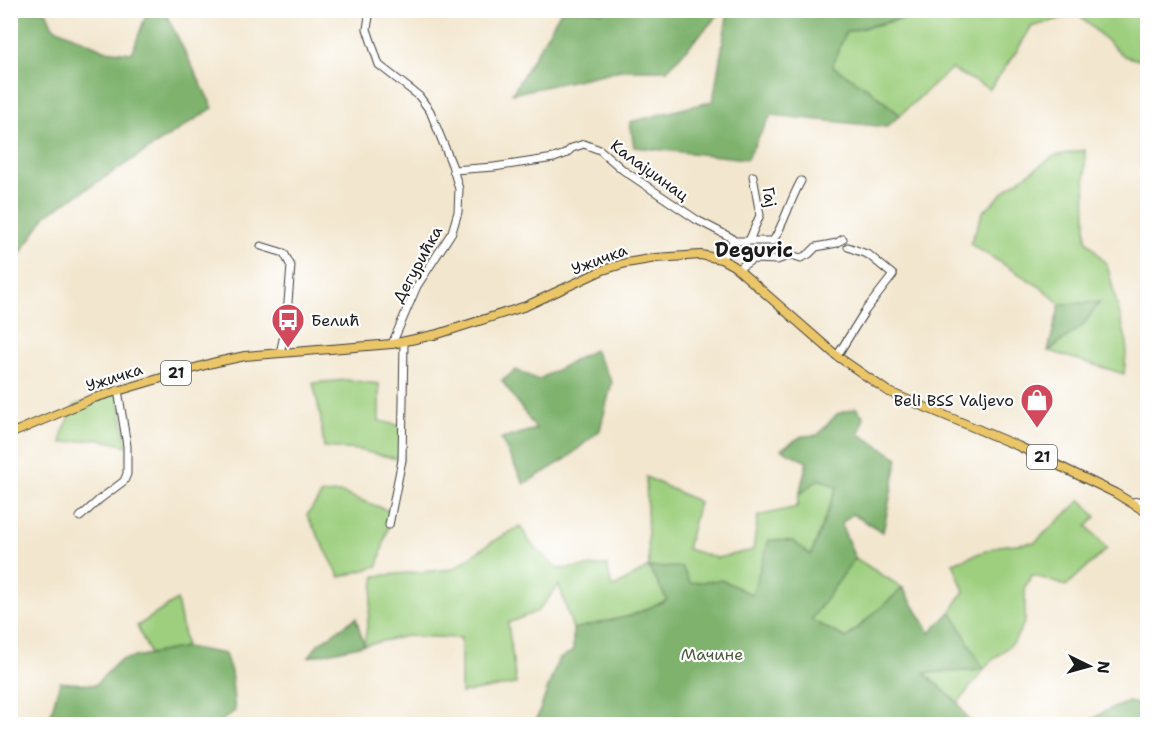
<svg xmlns="http://www.w3.org/2000/svg" width="1158" height="735" viewBox="0 0 1158 735" font-family="'Shantell Sans',sans-serif">
<style>
.green{fill:#9dcf7e;stroke:#5c764d;stroke-width:1.5}
.forest{fill:#7eb26d;stroke:#4d6744;stroke-width:1.5}
.lines{fill:none;stroke-linecap:round;stroke-linejoin:round}
.minor-casing{stroke:#3c3a37;stroke-width:9}
.major-casing{stroke:#3c3a37;stroke-width:10}
.minor{stroke:#fff;stroke-width:7}
.major{stroke:#ebc669;stroke-width:8}
.labels{text-anchor:middle;stroke-width:4.5;stroke-linejoin:round;paint-order:stroke}
.shield{fill:#fff;stroke:#606060;stroke-width:1.5}
.shield-label{font-size:15px;font-weight:bold;fill:#1c1c1c}
.street-label{font-size:16px;fill:#1c1c1c;stroke:#fff}
.poi-label{font-size:16px;fill:#1c1c1c;stroke:#fff;text-anchor:start}
.park-label{font-size:16px;fill:#495b3e;stroke:#fff}
.quarter-label{font-size:20px;font-weight:bold;fill:#1c1c1c;stroke:#fff}
</style>
<rect width="100%" height="100%" fill="#fff"/>
<filter id="ink" filterUnits="userSpaceOnUse"><feTurbulence type="fractalNoise" baseFrequency=".0167" numOctaves="2"/><feDisplacementMap in="SourceGraphic" scale="12" xChannelSelector="R" yChannelSelector="G"/><feConvolveMatrix kernelMatrix="1 2 1 2 8 2 1 2 1" color-interpolation-filters="sRGB"/></filter>
<filter id="wash" filterUnits="userSpaceOnUse"><feTurbulence type="fractalNoise" baseFrequency=".008" numOctaves="4" result="noise"/><feDisplacementMap in="SourceGraphic" scale="24" xChannelSelector="R" yChannelSelector="G"/><feGaussianBlur stdDeviation="1.35" result="paint"/><feColorMatrix in="noise" values="0 0 0 0 0 0 0 0 0 0 0 0 0 0 0 0 0 1.4 0 .05"/><feComposite in="paint" operator="in"/></filter>
<g filter="url(#wash)">
<rect width="100%" height="100%" fill="#f2e6ce"/>
<path class="green" d="M933,11H1147V62L1124,56L1077,14L1031,27L1018,49L990,89L951,69L900,115L870,90L832,66L846,32L912,17Z
M1085,150L1086,240L1107,265L1127,343L1124,374L1049,351L1083,325L1099,303L1060,304L1042,288L970,244L983,212L1009,187L1054,156Z
M347,380L379,384V421L403,426L402,460L358,450L324,447L320,413L313,383Z
M118,390L127,446L98,439L62,443V434L75,405Z
M646,477L699,502L687,549L717,558L753,550L758,516L797,507L799,495L819,479L837,487L811,555L752,595L722,580L690,584L649,568L668,600L630,616L573,629L559,585L538,611L508,623L516,684L461,693V638L407,636L364,645L375,576L453,569L489,544L520,526L531,544L558,569L607,565L612,588L649,567Z
M342,493L392,512L378,566L340,577L307,515L322,494Z
M1081,500L1096,517L1087,526L1107,549L1066,586L1032,575L1025,587V621L1014,642L989,663L958,703L924,673L983,670L951,611L964,591L953,563L999,546L1035,542Z
M855,558L903,588L846,638L811,620Z
M177,600L186,647L150,654L137,626Z"/>
<path class="forest" d="M11,10L46,11L53,27L104,50L132,53L146,15L135,11H169L167,16L213,108L46,215L11,268Z
M606,10L722,11L667,70H621L512,94L561,11H596L603,13Z
M728,11V10L930,11L846,32L832,66L870,90L900,115L887,127L771,115L747,159L634,147L630,122L713,101Z
M1100,302L1083,325L1048,351L1060,304Z
M594,350L612,382L600,430L566,459L524,484L501,439L536,429L502,381L516,370L538,380Z
M856,408L864,417L859,434L898,458L883,532L852,514L841,524L855,558L811,620L846,638L903,588L930,633L951,611L984,670L924,673L958,703L971,724H533L536,721L558,660L573,651V629L630,616L667,600L649,567H682L690,583L722,580L752,595L769,540L793,541L811,555L837,487L819,479L799,495L807,462L781,449L802,436L818,435L837,414Z
M356,618L364,645L309,657L318,644Z
M186,647L225,654L231,672L235,711L217,724H48L60,682L95,685L120,660Z
M1128,702L1143,705L1147,715V724H1086L1103,712Z"/>
</g>
<g filter="url(#ink)">
<g class="lines">
<g class="minor-casing">
<path id="minor" d="M370,10L367,29L379,65L419,96L430,111L452,165L459,189L458,212L452,232L417,286L392,344
M453,170L494,167L554,158L565,154L572,148L584,144L600,150L623,170L697,220L730,237L734,241L721,259
M734,241H773C785,222 790,200 801,181
M749,241L760,215L753,176
M261,246L284,253L291,266L286,326L280,353
M738,269L753,259L777,260L791,255L801,258L809,254L816,247L837,243L843,239
M837,356L865,311L893,275L869,255L848,247
M1132,502L1148,500
M80,517L100,499L124,481L127,474V446L118,390
M389,525L402,460L404,342"/>
</g>
<g class="major-casing">
<path id="major" d="M10,434L94,398L212,363L245,356L392,344L438,334L526,306L603,270L626,263L656,258L701,255L721,259L734,266L837,356L889,392L1018,446L1115,493L1148,513"/>
</g>
<use href="#minor" class="minor"/>
<use href="#major" class="major"/>
</g>
</g>
<defs>
<g id="bus-pin" transform="scale(1.725)"><path d="M0 17L-7.5 6A9.5 9.5 0 1 1 7.5 6Z" fill="#d1495b" stroke="#fff"/><path d="M-5-6H5V4H4V6H2V4H-2V6H-4V4H-5ZM-3.5-4V0h7V-4ZM-3.5 1.2v1.5H-2V1.2ZM2 1.2v1.5H3.5V1.2Z" fill="#fff"/></g>
<g id="shop-pin" transform="scale(1.725)"><path d="M0 17L-7.5 6A9.5 9.5 0 1 1 7.5 6Z" fill="#d1495b" stroke="#fff"/><path d="M-5-2.5h2.3a2.7 3.5 0 0 1 5.4 0H5L5.5 6h-11ZM-1.5-2.5h3a1.5 2.3 0 0 0-3 0Z" fill="#fff"/></g>
</defs>
<g fill-rule="evenodd">
<use href="#bus-pin" x="288" y="320"/>
<use href="#shop-pin" x="1037" y="400"/>
</g>
<g class="labels">
<g class="shield">
<rect x="161" y="361" width="30" height="24" rx="4.5"/>
<rect x="1027" y="445" width="30" height="24" rx="4.5"/>
</g>
<g class="shield-label">
<text x="176" y="378">21</text>
<text x="1042" y="462">21</text>
</g>
<g class="street-label">
<text transform="translate(650 170) rotate(36)" y="6">Калајџинац</text>
<text transform="translate(770 197) rotate(81)" y="6">Гај</text>
<text transform="translate(599 259) rotate(-21)" y="6">Ужичка</text>
<text transform="translate(417 264) rotate(-61)" y="6">Дегурићка</text>
<text transform="translate(114 377) rotate(-18)" y="6">Ужичка</text>
</g>
<g class="poi-label">
<text x="311" y="326">Белић</text>
<text x="1014" y="406" text-anchor="end">Beli BSS Valjevo</text>
</g>
<g class="park-label">
<text x="712" y="660">Мачине</text>
</g>
<g class="quarter-label">
<text x="754" y="257">Deguric</text>
</g>
</g>
<rect width="1158" height="735" fill="none" stroke="#fff" stroke-width="36"/>
<g transform="translate(1089 666) rotate(95)" stroke="#ffffff" stroke-width="4.5" paint-order="stroke">
<path d="M0-4.5L10 22L0 15L-10 22Z" fill="#1c1c1c"/>
<text y="-9" font-size="16" font-weight="bold" text-anchor="middle" fill="#1c1c1c">N</text>
</g>
</svg>
